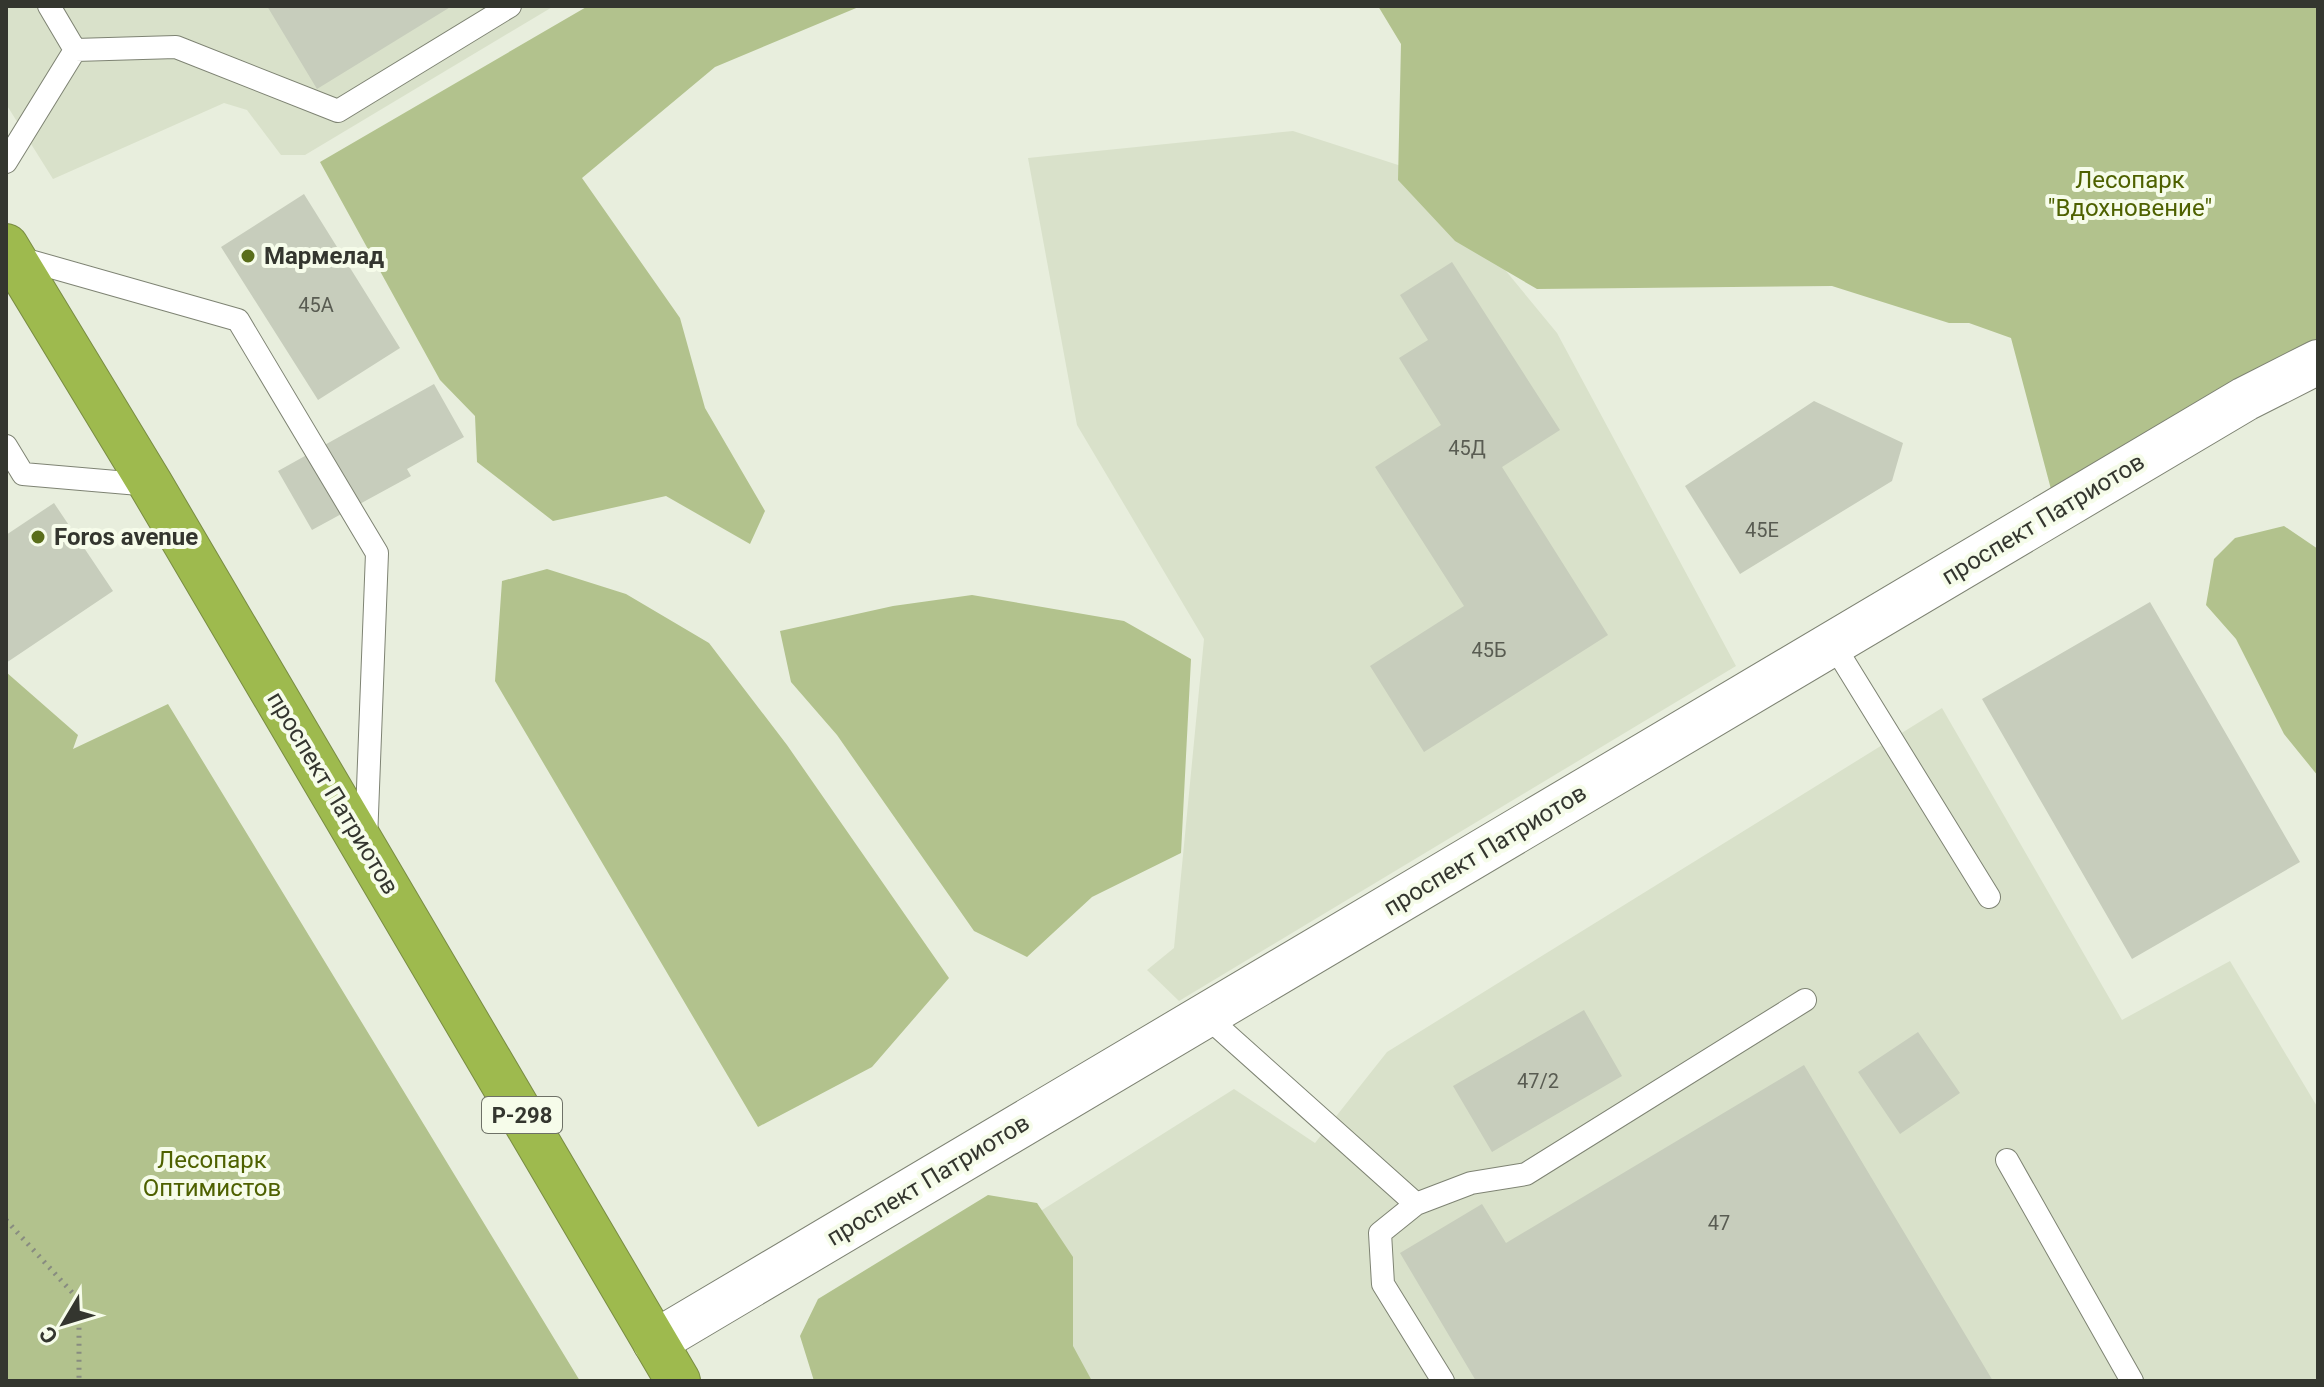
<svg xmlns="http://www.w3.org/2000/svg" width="2324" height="1387" viewBox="0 0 2324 1387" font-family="Roboto,sans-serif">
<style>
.built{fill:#d9e1ca}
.green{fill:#b2c28d}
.building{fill:#c7cdbc}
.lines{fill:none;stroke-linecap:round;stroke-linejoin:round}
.lane-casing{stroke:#7e8373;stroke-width:24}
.street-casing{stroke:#7e8373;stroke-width:46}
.highway-casing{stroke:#798c43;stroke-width:46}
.path{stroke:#888c80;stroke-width:5;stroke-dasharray:2 6;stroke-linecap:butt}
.lane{stroke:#fff;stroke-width:22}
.street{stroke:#fff;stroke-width:44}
.highway{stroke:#9eba4e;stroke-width:44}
.poi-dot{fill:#5a6e1b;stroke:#f6fcea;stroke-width:3}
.labels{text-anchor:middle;stroke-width:8;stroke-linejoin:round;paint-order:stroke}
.number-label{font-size:20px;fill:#595c52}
.shield{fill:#f6fcea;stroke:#6e7167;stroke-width:2}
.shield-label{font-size:22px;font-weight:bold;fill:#34362f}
.park-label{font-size:24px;fill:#4e6100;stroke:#f6fcea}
.poi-label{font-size:24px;font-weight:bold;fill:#34362f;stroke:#f6fcea;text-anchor:start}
.street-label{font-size:24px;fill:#34362f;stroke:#f6fcea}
</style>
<rect width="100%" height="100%" fill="#e8eedd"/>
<path class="built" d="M6,6H554L305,155H281L247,110L224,103L53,179L6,104Z
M1293,131L1426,174L1557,333L1736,666L1179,1001L1147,970L1174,948L1204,639L1077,425L1028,158Z
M1942,708L2122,1020L2230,961L2318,1108V1381H1024L990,1243L1234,1089L1315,1143L1387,1052Z"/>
<path class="green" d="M588,6H861L715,67L582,178L680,318L705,408L765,511L750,544L666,496L553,521L477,462L475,416L440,380L320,162Z
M1378,6H2318V348L2052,493L2011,338L1969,323H1949L1832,286L1537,289L1455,241L1398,180L1401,44Z
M2284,526L2318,549V776L2284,734L2236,639L2206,605L2214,559L2235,538Z
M547,569L626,594L709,643L787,745L949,978L872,1067L758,1127L495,681L502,581Z
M972,595L1124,621L1191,659L1181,853L1092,897L1027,957L974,931L837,735L791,682L780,631L893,606Z
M6,672L78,735L73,749L168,704L580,1381H6Z
M988,1195L1037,1203L1073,1257V1346L1092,1381H814L800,1336L818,1299Z"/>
<path class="building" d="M267,6H452L317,89Z
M304,194L400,348L318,400L221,247Z
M1452,262L1560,430L1502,467L1608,635L1424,752L1370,666L1464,606L1375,467L1441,425L1399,358L1428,340L1400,295Z
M434,384L464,437L407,469L411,476L312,530L278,471Z
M1814,401L1903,443L1892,481L1740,574L1685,486Z
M54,503L113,591L6,663V535Z
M2150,602L2300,862L2132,959L1982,699Z
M1584,1010L1622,1076L1492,1152L1453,1086Z
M1918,1032L1960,1093L1900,1134L1858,1072Z
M1804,1065L1993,1381H1476L1400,1253L1482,1204L1506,1243Z"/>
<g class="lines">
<g class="lane-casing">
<path id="lane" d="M49,6L75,50
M6,162L75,50L176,47L338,111L510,6
M16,257L238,320L377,553L366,840
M6,446L23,474L151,485
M1833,644L1989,897
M1206,1016L1416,1204L1380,1233L1383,1284L1443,1381
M2007,1160L2132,1381
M1416,1204L1471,1183L1526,1174L1805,1000"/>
</g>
<g class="street-casing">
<path id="street" d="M655,1342L2245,399L2318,362"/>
</g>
<g class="highway-casing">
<path id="highway" d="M6,246L151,485L678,1381"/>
</g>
<path class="path" d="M6,1220L79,1300V1381"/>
<use href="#lane" class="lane"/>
<use href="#street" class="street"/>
<use href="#highway" class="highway"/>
</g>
<g class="poi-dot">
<circle cx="248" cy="256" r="8"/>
<circle cx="38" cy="537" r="8"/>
</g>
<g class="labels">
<g class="number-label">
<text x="316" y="312">45А</text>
<text x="1467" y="455">45Д</text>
<text x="1762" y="537">45Е</text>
<text x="1489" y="657">45Б</text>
<text x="1538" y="1088">47/2</text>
<text x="1719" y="1230">47</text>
</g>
<rect class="shield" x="482" y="1097" width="80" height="36" rx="6"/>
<g class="shield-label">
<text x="522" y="1123">Р-298</text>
</g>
<g class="park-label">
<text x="2130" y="188">Лесопарк<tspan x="2130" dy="28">"Вдохновение"</tspan></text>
<text x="212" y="1168">Лесопарк<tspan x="212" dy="28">Оптимистов</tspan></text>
</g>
<g class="poi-label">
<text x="264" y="264">Мармелад</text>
<text x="54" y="545">Foros avenue</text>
</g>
<g class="street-label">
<text transform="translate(2043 519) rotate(-31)" y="8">проспект Патриотов</text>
<text transform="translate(333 793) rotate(59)" y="8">проспект Патриотов</text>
<text transform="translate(1485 850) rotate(-31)" y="8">проспект Патриотов</text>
<text transform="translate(928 1180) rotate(-31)" y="8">проспект Патриотов</text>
</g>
</g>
<rect width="2324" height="1387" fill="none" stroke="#34362f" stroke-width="16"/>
<g transform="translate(64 1323) rotate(232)" stroke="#f6fcea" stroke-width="6" paint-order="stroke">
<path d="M0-6L14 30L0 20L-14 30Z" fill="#34362f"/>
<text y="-12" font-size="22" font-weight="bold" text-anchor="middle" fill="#34362f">С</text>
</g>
</svg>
